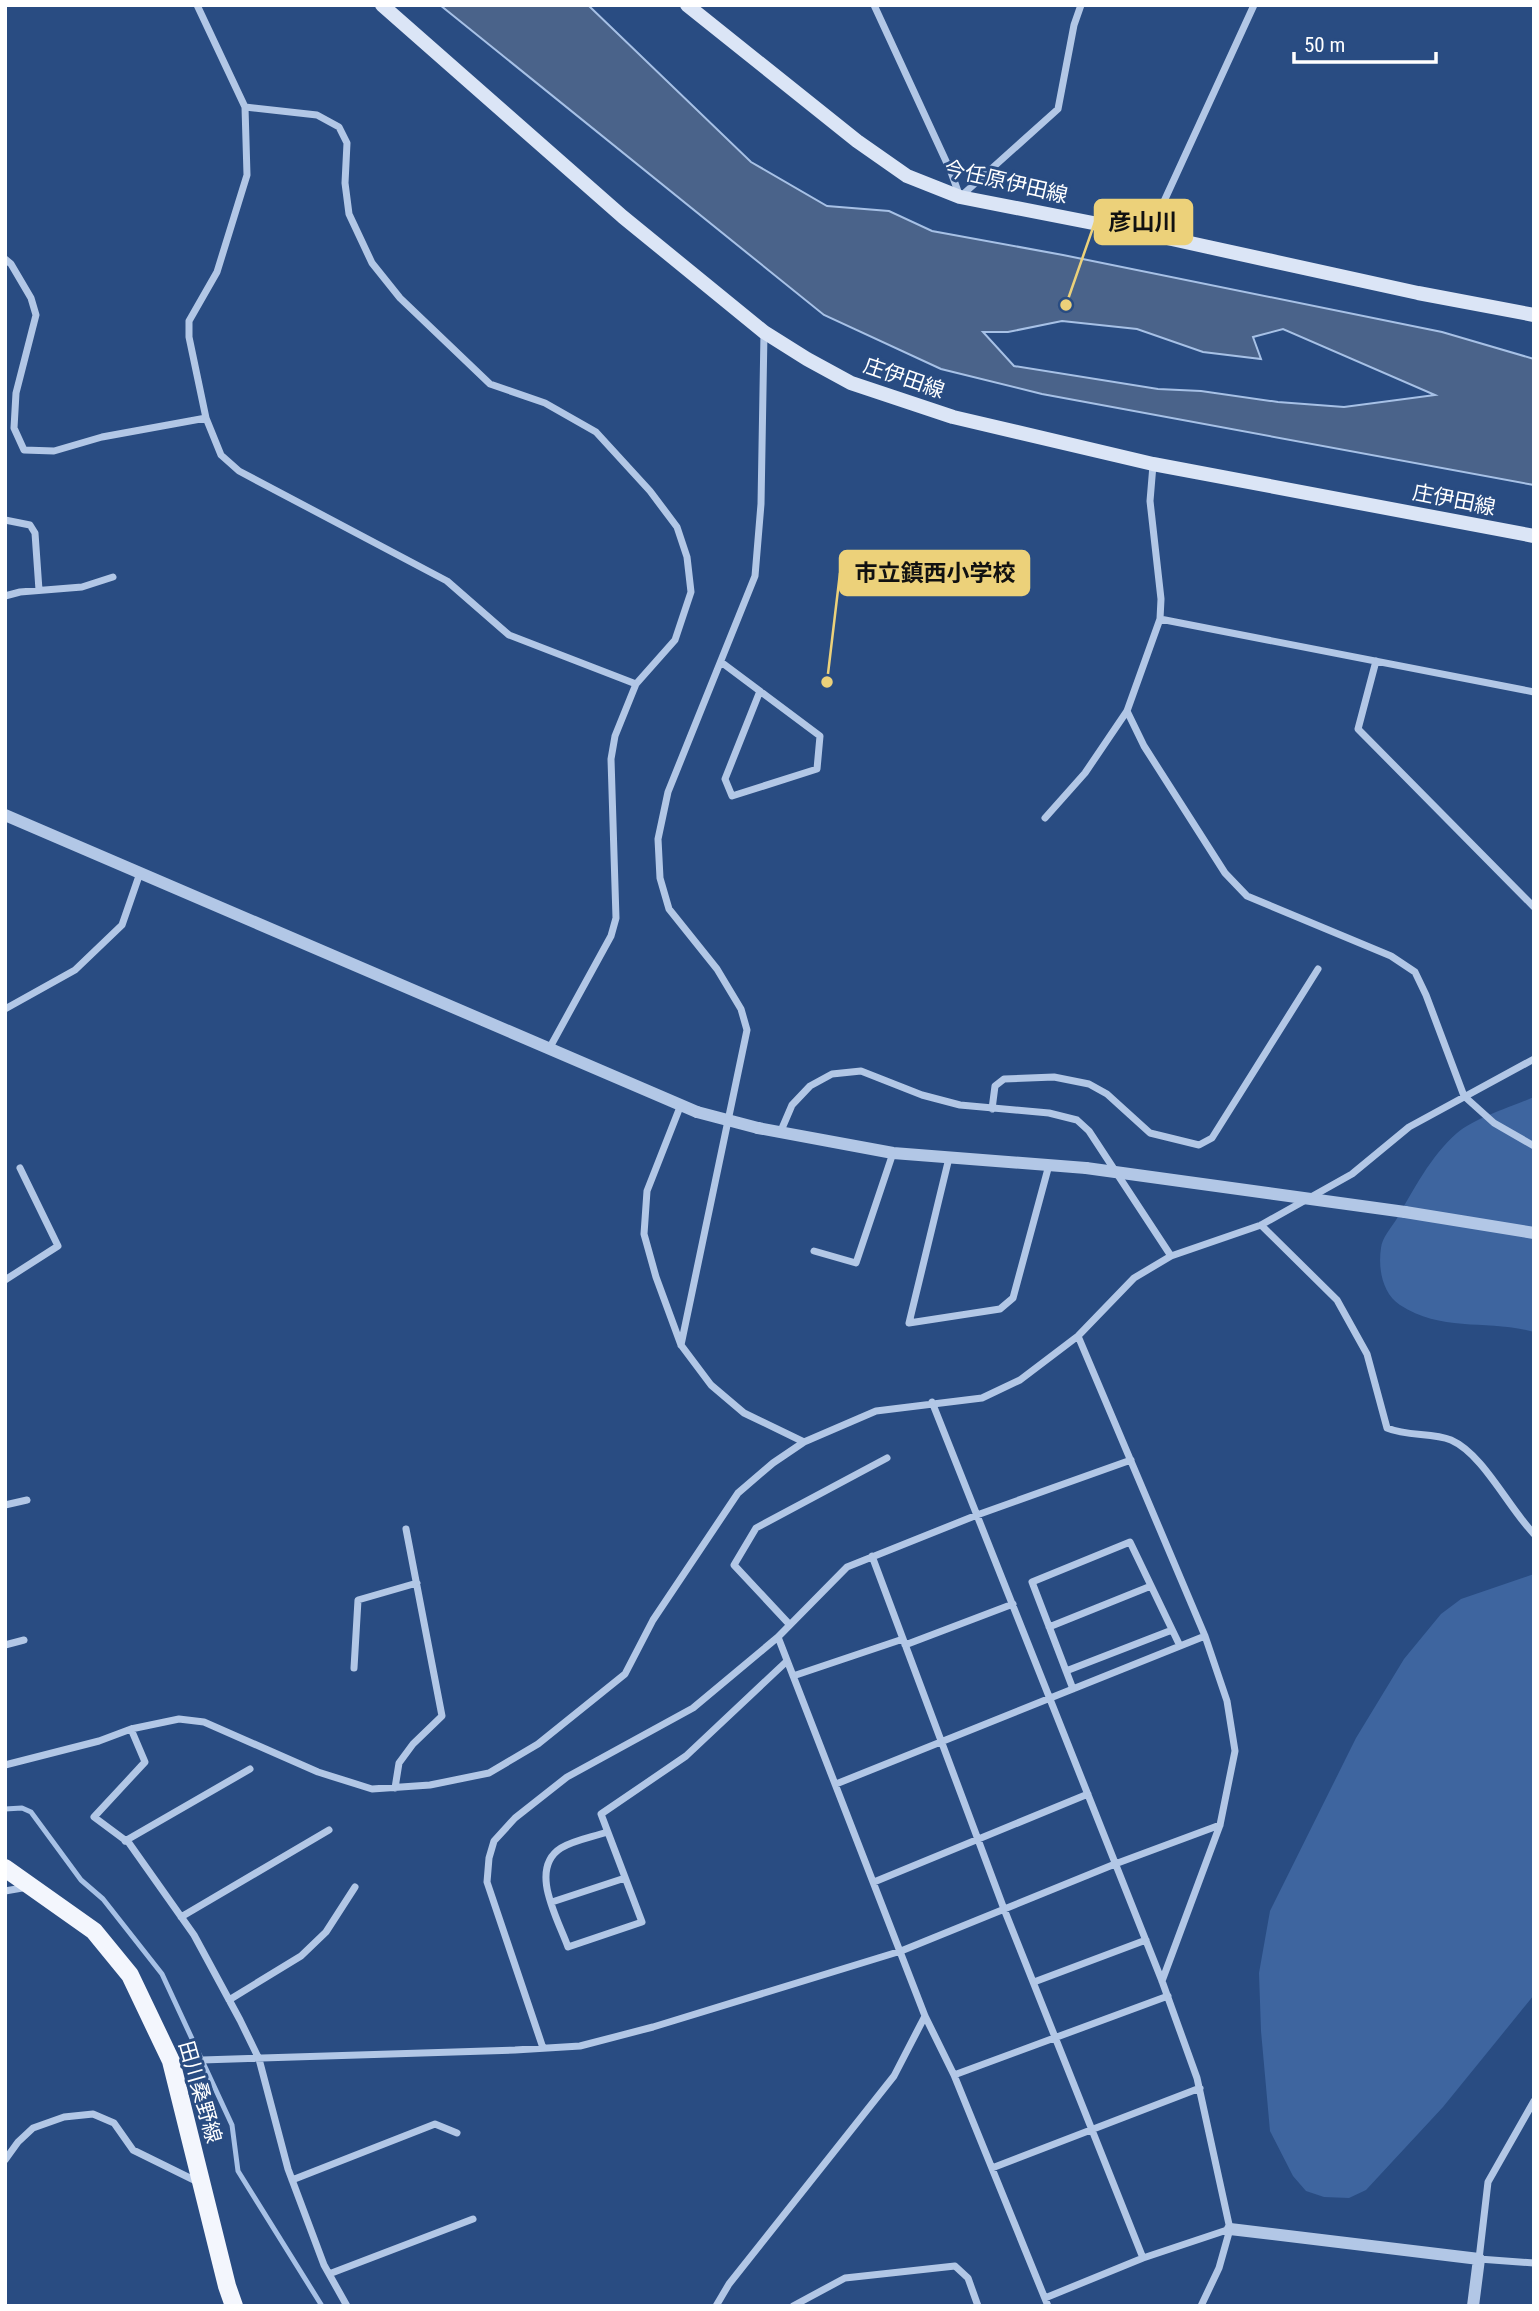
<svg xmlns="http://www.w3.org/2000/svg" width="1539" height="2311" viewBox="0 0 1539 2311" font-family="'Roboto Condensed','Noto Sans JP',sans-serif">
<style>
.green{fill:#3e659f}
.water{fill:#4a638a;stroke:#a7c1e6;stroke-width:2;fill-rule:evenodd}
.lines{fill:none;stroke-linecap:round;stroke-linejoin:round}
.stream{stroke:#a7c1e6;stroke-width:5}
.minor{stroke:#b2c7e6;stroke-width:7}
.tertiary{stroke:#b2c7e6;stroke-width:12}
.secondary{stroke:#dbe5f6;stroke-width:14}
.primary{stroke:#f3f6fd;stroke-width:18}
.tertiary-bridge{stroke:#b2c7e6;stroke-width:12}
.labels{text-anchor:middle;stroke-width:6;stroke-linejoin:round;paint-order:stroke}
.street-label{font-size:21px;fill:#fff;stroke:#294c82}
.leader{fill:none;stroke:#ecd17a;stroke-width:2.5}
.callout-dot{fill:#ecd17a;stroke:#294c82;stroke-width:2.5}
.callout{fill:#ecd17a;stroke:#ecd17a;stroke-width:2.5}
.callout-label{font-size:23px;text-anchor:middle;font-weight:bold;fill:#111}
</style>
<rect width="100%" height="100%" fill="#294c82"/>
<path class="green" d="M1534,1097V1332C1489,1319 1443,1333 1400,1305C1382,1293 1378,1268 1381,1248C1382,1238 1391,1228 1396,1220C1414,1189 1430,1157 1457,1133C1475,1118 1511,1107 1534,1097Z
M1534,1574V1995L1443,2107L1366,2190L1349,2198L1324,2197L1306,2191L1293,2176L1270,2131L1261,2031L1259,1973L1270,1911L1356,1738L1404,1659L1441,1614L1461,1599Z"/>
<path class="water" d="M440,5H588L751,162L827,206L889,211L932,231L1063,255L1442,332L1534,359V485L1042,394L941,369L824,315ZM1062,321L1137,329L1203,352L1261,359L1253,337L1283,329L1435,395L1344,407L1278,402L1201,391L1158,389L1014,366L983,332H1008Z"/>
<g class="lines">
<path class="stream" d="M5,1809L22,1808L31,1812L81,1880L103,1899L162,1974L232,2125L238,2171L322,2306"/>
<path class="minor" d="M197,5L245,107L247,175L217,272L189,321V337L206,418L221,455L239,471L447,581L509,635L636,684L675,640L691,592L687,557L677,527L650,491L596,432L545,403L490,384L400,298L372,263L349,214L345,183L347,143L339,127L317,115L245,107
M874,5L951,172L960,197L1058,109L1074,25L1081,5
M1149,234L1254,5
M5,259L11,264L31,298L36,315L16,393L14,428L24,450L54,451L102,437L206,418
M5,520L30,525L35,533L39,590
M5,596L20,592L82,587L113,577
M1160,619L1534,692
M1376,661L1358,729L1534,907
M721,662L820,736L817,769L732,796L725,779L760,691
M1127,711L1144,746L1225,873L1247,896L1391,956L1415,972L1426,995L1464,1096L1494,1123L1534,1146
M1045,818L1085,773L1127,711L1160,619L1161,599L1150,501L1153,465
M5,1009L75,970L122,925L140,873
M549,1049L611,936L616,918L611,759L615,736L636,684
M680,1107L647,1191L644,1234L656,1277L681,1345L711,1385L744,1413L804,1442
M992,1109L995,1086L1004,1079L1054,1077L1089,1084L1107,1094L1150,1133L1199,1145L1212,1138L1318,969
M780,1133L792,1105L810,1086L832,1074L861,1071L922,1095L960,1105L1049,1113L1077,1120L1089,1131L1171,1256
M949,1158L909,1323L1000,1309L1013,1298L1049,1165
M1261,1225L1337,1300L1367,1354L1387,1428C1408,1437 1432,1432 1451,1440C1483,1454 1508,1507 1534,1534
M814,1251L856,1263L893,1153
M5,1280L58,1246L20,1168
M1078,1336L1205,1636L1227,1701L1235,1751L1220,1825L1162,1981
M681,1345L747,1030L741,1009L717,969L669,909L660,878L658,839L668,792L755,576L761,504L764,333
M932,1402L1162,1981L1197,2078L1230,2229L1219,2268L1201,2306
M5,1505L27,1500
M872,1556L1004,1909L1143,2258L1230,2229
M790,1625L734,1565L756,1528L887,1458
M1049,1627L1151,1586
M778,1637L925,2016L954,2075L1048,2306
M5,1645L24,1640
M905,1645L1013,1604
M354,1668L358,1600L417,1583
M1066,1671L1172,1630
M793,1676L903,1639
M1073,1689L1032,1582L1130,1542L1180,1646
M131,1729L145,1762L94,1817L129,1843L194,1935L240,2020L259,2059L288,2169L324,2265L347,2306
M5,1765L99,1741L131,1729L179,1719L204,1722L318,1772L372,1789L430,1785L489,1773L538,1744L625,1674L653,1620L738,1493L773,1463L804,1442L876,1411L982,1398L1020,1380L1078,1336L1134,1278L1171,1256L1261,1225L1352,1174L1409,1127L1534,1059
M836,1784L1205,1636
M395,1788L399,1763L413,1744L442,1716L406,1529
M607,1832C593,1837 574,1840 561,1848C528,1869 558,1919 568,1947L642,1922L601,1814L686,1756L787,1661
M125,1841L250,1769
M874,1882L1088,1794
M5,1891L28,1887
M552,1902L625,1878
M181,1917L329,1830
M1034,1982L1146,1940
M229,2000L301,1956L326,1932L355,1887
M543,2048L487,1882L489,1858L494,1841L515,1818L567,1777L693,1708L778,1637L847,1567L977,1515L1131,1460
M171,2061L515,2050L580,2046L653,2027L901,1951L1115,1864L1220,1825
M954,2075L1168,1996
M1534,2101L1488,2182L1479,2259L1534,2263
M5,2160L18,2142L33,2128L64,2117L93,2114L114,2123L133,2150L198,2182
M992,2168L1200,2088
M292,2180L435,2124L457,2133
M329,2274L473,2219
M1045,2298L1143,2258
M716,2306L729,2284L894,2076L925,2016
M793,2306L845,2278L955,2266L968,2278L978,2306"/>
<path class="tertiary" d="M5,815L697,1112
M758,1128L893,1153L1086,1168
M1405,1212L1534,1233
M1230,2229L1479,2259L1473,2306"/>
<path class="secondary" d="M382,5L623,217L764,332L807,359L851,383L953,417L1153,464L1534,536
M687,5L857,141L907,176L960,197L1149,234L1418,293L1534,315"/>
<path class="primary" d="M5,1868L94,1931L130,1975L171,2061L227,2286L234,2306"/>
<path class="tertiary-bridge" d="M697,1112L758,1128
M1086,1168L1405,1212"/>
</g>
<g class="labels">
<g class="street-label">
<text transform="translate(1006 182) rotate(13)" y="7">今任原伊田線</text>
<text transform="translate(904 378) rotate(19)" y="7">庄伊田線</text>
<text transform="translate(1454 500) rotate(11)" y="7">庄伊田線</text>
<text transform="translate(200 2092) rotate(74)" y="7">田川桑野線</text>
</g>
</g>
<path class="leader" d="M1066 305L1095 222M827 682L840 573"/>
<g class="callout-dot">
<circle cx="1066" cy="305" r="7"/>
<circle cx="827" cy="682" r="7"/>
</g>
<g class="callout">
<rect x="1095" y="200" width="97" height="44" rx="7"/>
<rect x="840" y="551" width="189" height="44" rx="7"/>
</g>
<g class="callout-label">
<text x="1143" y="230">彦山川</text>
<text x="935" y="581">市立鎮西小学校</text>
</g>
<rect width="1539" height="2311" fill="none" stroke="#ffffff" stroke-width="14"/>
<path d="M1294 52v10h142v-10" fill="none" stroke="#ffffff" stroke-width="3.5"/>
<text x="1304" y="52" font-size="21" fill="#ffffff" stroke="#294c82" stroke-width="5" paint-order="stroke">50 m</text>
</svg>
